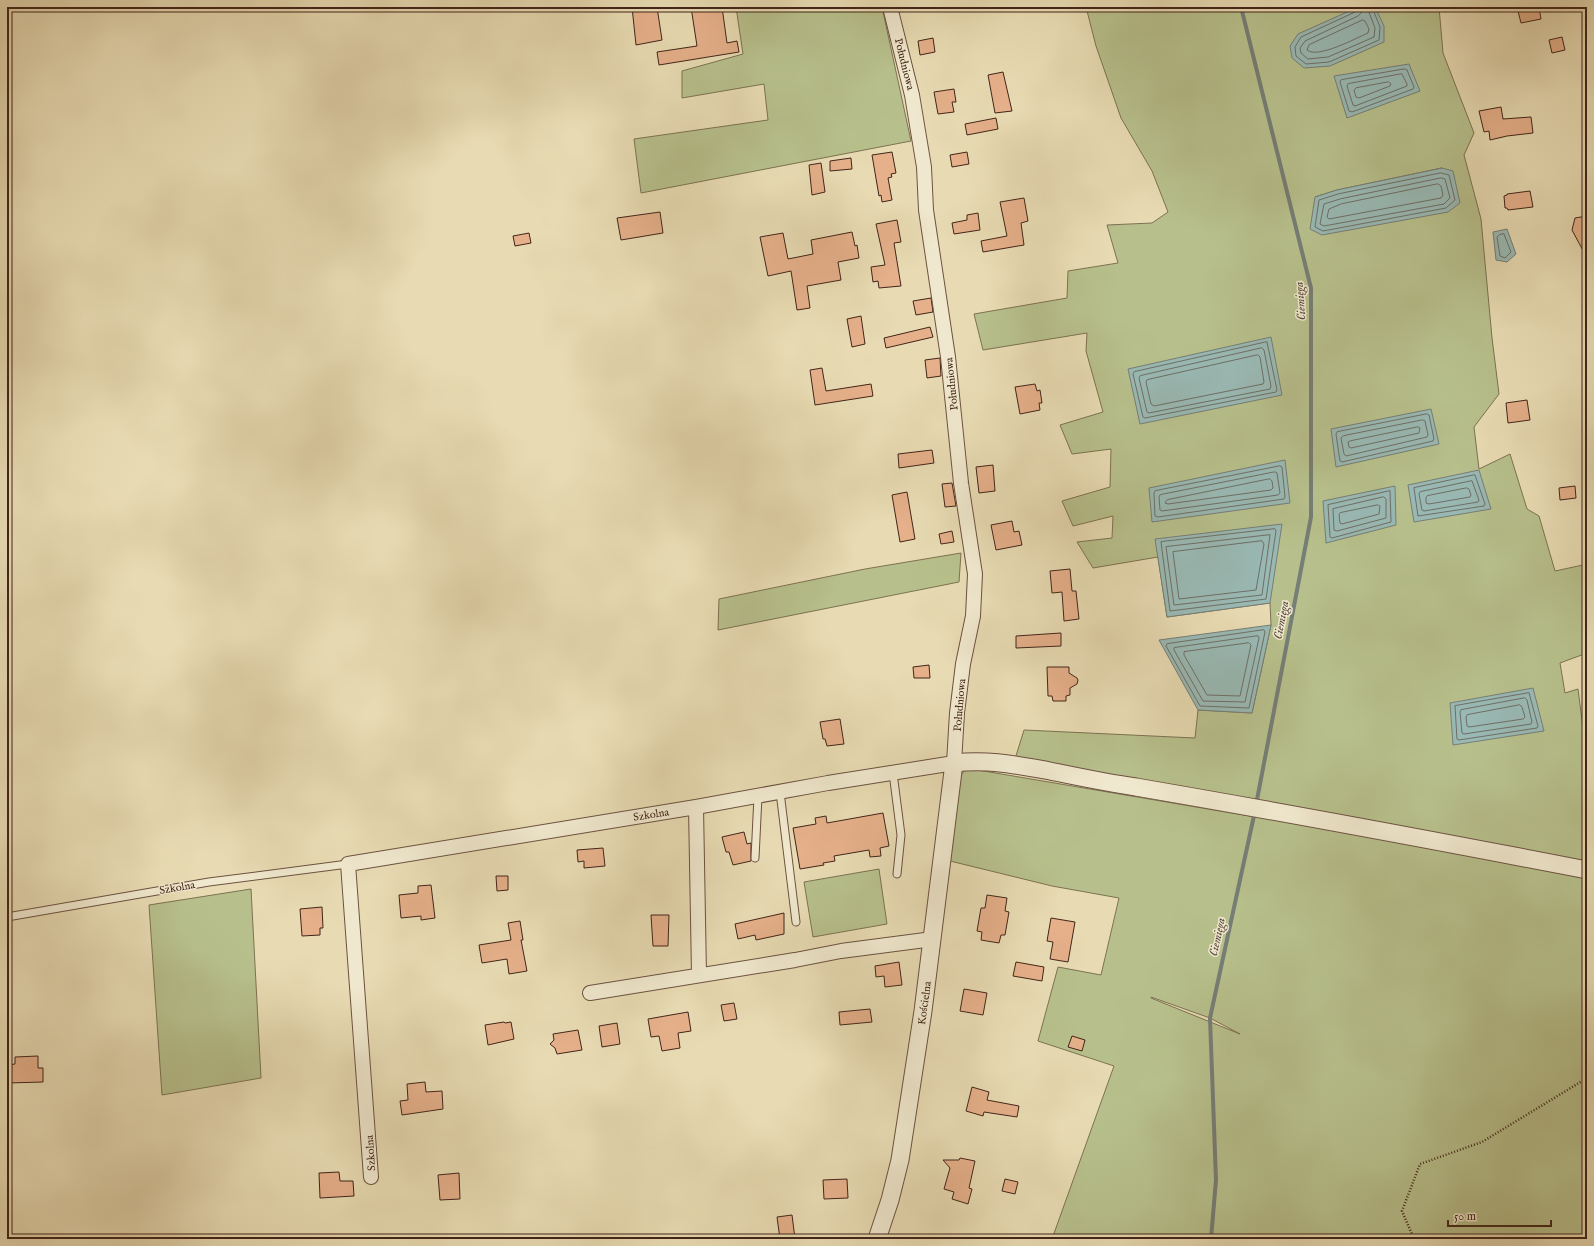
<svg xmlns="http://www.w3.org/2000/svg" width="1594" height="1246" viewBox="0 0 1594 1246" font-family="'IM FELL English',serif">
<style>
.green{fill:#b7c08c;stroke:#7c7252;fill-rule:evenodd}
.water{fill:#99b9b4;stroke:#767e76}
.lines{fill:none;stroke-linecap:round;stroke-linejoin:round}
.shore{stroke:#6e6f66;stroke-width:1}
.stream{stroke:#767e76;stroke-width:4}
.building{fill:#e5b08a;stroke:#422519}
.service-casing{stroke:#6c5240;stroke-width:9}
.minor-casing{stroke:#6c5240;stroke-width:16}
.tertiary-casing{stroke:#6c5240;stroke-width:19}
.path{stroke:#422519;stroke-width:2.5;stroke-dasharray:1 2;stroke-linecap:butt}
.service{stroke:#f0e8ce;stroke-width:7}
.minor{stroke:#f0e8ce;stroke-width:14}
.tertiary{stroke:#f0e8ce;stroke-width:17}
.labels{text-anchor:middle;stroke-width:3;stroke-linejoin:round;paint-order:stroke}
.street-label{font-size:11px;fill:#422519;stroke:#f0e8ce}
.water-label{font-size:12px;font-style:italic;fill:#584a40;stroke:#f0e8ce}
</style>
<rect width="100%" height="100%" fill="#e8dbb3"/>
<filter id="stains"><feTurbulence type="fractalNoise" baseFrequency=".005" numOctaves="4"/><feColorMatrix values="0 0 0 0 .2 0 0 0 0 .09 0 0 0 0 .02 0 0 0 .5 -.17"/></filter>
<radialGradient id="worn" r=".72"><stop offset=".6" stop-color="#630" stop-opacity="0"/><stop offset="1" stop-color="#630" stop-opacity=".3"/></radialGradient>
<path class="green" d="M736,7H882L911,141L641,193L634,139L768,120L764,84L682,98V71L743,54Z
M1086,7H1439L1443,53L1474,133L1464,155L1481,219L1492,338L1499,394L1474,427L1479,469L1510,454L1527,509L1539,516L1555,571L1583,565L1587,578V653L1560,663L1565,693L1578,689L1583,728L1587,729V862L1015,759L1024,730L1195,738L1198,710L1252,713L1271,625L1270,603L1167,617L1158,557L1093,568L1077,542L1112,538L1113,516L1073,526L1062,501L1110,487L1111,449L1072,454L1060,425L1103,412L1086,351L1087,333L983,350L974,314L1067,298L1068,271L1118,263L1107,225L1152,223L1168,212L1152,171L1121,118L1096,46ZM1442,168L1315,197L1337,190Z
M961,553L959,582L718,630L719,599L865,569Z
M966,768L1255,817L1284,820L1587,877V1239H1052L1114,1066L1038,1041L1058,967L1101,975L1119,898L1052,886L950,861L958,780ZM1151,997L1210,1018L1240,1034L1151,998Z
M879,869L887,924L813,937L804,882Z
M251,889L261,1078L162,1095L149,905Z"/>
<path class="water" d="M1375,7L1384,26V42L1330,66L1304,68L1292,58L1290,46L1298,34L1356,8Z
M1409,64L1420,91L1347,118L1334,76Z
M1442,168L1453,171L1460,203L1448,212L1322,235L1310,229L1315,197L1337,190Z
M1507,229L1516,254L1507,262L1496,260L1493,232Z
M1271,337L1282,395L1140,424L1128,369Z
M1431,409L1439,444L1336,467L1331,429Z
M1285,460L1290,503L1152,522L1149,488Z
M1479,470L1491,509L1414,522L1408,485Z
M1395,486L1396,525L1326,543L1323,501Z
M1282,524L1270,603L1167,617L1155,539Z
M1271,625L1252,713L1198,710L1159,640Z
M1533,688L1544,731L1453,745L1450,703Z"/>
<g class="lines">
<path class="shore" d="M1357,7L1355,12L1301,37L1295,47L1296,56L1306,64L1329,62L1379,40L1380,27L1372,7
M1362,7V12L1358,16L1305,41L1300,48L1301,53L1308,59L1328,57L1374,37L1375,28L1367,7
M1363,20L1365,21L1369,29L1368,33C1356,38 1318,59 1307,50L1309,45Z
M1405,69L1407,70L1414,87L1413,89L1352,112L1349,111L1340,82L1341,80Z
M1402,74L1407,84V86L1355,106L1353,105L1347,86L1348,84Z
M1389,82L1391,84L1390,86L1359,98L1356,97L1354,90L1356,88Z
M1441,173L1449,175L1455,200L1446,208L1323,231L1315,227L1319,200L1338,194Z
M1441,178L1445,179L1450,198L1444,204L1324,226L1320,224L1324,204L1340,199Z
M1438,184L1441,186L1443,195L1441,198L1329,219L1327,217L1329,209L1341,204Z
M1504,234L1511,252L1505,258L1500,256L1497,237L1499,235Z
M1267,342L1277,390L1276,392L1145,418L1143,417L1133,374L1134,372Z
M1262,348L1264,350L1271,386L1270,389L1149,413L1147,412L1139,378L1140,376Z
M1258,355L1260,357L1264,382L1263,384L1154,406L1151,404L1146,382L1147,380Z
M1427,414L1429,415L1434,439L1433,441L1342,462L1340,461L1336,434L1337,432Z
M1423,420L1425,421L1428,435L1427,437L1346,456L1344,454L1341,438L1343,436Z
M1418,427L1420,428L1419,433L1351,448L1349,447L1348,442L1350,441Z
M1280,466L1282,467L1285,497L1284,499L1158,517L1155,516L1154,493L1155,491Z
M1275,472L1277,473L1280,493L1278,495L1162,511L1160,510L1159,497L1160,495Z
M1475,475L1485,504L1484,506L1418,516L1414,488Z
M1270,479L1272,481L1273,488L1271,490L1168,504L1165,503L1167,500Z
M1472,481L1479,500L1478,502L1424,511L1422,510L1419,494L1420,492Z
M1467,488L1469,489L1471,495L1470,497L1429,504L1426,503V498L1427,496Z
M1390,491L1391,522L1332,538L1330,537L1328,505Z
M1384,497L1386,499V518L1337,531L1334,530L1333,509Z
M1378,505L1380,506L1379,514L1342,524L1340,523L1339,515L1340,513Z
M1275,529L1276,531L1266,599L1170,611L1161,542Z
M1270,535L1262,595L1174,605L1166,547Z
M1262,541L1264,544L1256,590L1179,599L1173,552Z
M1264,630L1265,632L1249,708L1200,706L1166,646L1167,644Z
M1258,636L1259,638L1245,702L1203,701L1174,650V648Z
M1249,643L1251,645L1240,696L1207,695L1184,655V652Z
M1529,693L1538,726L1537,728L1459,740L1457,739L1455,706Z
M1525,698L1527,700L1532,722L1531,724L1464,734L1462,733L1460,712L1461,710Z
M1520,705L1522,707L1525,717L1523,719L1469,727L1467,726L1466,717L1467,715Z"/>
<path class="stream" d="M1241,7L1311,288V517L1256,805
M1211,1239L1216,1180L1210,1018L1255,811"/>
</g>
<path class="building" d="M632,7H657L662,40L636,45Z
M691,7H722L727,43L737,41L739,52L659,65L657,52L697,46Z
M1539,7L1541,19L1521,23L1518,11Z
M1562,37L1565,50L1552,53L1549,40Z
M933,38L935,52L920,55L918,41Z
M1003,72L1012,111L995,113L988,75Z
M954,89L956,102H952L954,112L938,114L934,92Z
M1501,107L1503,119L1531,117L1533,133L1507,136L1490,140L1489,131L1484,132L1479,111Z
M996,118L998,129L967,135L965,124Z
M892,152L896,173L891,174L892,177L888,178L892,200L882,202L881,195L879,196L872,155Z
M967,152L969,164L952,167L950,155Z
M851,158L852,169L830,171V161Z
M821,163L825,192L812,195L809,165Z
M1530,191L1533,207L1508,210L1507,208H1505L1504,196L1507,195V194Z
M1024,198L1028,221L1021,223L1024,245L983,252L981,241L1007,236L1000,202Z
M660,212L663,233L621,240L617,218Z
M978,213L980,230L954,234L952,223L967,220V215Z
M1587,216V258L1572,230L1575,218Z
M897,220L901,242L894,243L901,286L879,288L878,281L873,282L871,267L885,265L876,224Z
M852,232L855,246L857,245L859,258L838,262L841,280L807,286L810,308L797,310L791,271L768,276L760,237L783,233L788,259L813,254L811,240Z
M529,233L531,243L515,246L513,236Z
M931,298L933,312L916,315L913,301Z
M861,316L865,344L852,347L847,319Z
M930,327L933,337L886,348L884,338Z
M940,358L941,376L927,378L925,360Z
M822,368L826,391L871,384L873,396L815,405L810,370Z
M1035,384L1037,391L1040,390L1042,403H1039L1040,410L1020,414L1015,387Z
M1527,400L1530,420L1508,423L1506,403Z
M932,450L934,463L899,468L898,454Z
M993,465L995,491L979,493L976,467Z
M952,483L956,506L945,507L942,484Z
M1575,486L1576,498L1560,500L1559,488Z
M907,492L915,539L900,542L892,495Z
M1012,521L1014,532L1019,531L1022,545L996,550L991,525Z
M952,531L954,542L941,544L939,534Z
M1070,569L1072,591H1076L1079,619L1064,621L1062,592L1052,593L1050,571Z
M1061,633V646L1016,648V636Z
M929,665L930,678H914L913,667Z
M1047,667H1069V673L1077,678L1078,680L1077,684L1070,688V695L1066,696V701H1053L1052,696H1048Z
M840,719L844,744L827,746L825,739H823L820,722Z
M883,813L889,846L880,848L881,856L870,857L869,850L834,856L835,861L823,863L824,865L800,869L793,828L816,824L815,818L826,816L827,823Z
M744,832L747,844L751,843V861L733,865L729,852H726L722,837Z
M603,848L605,866L584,868V861L578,862L577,850Z
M496,876H508V890L497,891Z
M431,885L435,918L421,920V916L401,918L399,895L418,893V886Z
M987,895L1007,898L1005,911L1009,912L1005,935H1001L999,943L981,940L982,932L977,931L981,908H985Z
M322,907L323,928H320V935L302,936L300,909Z
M784,913V934L756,940L755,935L738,939L735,924Z
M651,915H669L668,946H653Z
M1051,918L1075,922L1068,962L1050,959L1053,942L1047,941Z
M520,921L523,940H521L527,971L509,974L507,959L482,963L479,945L511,940L508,923Z
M899,962L902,985L885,987L884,976L876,977L875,966Z
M1016,962L1044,967L1042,981L1013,976Z
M964,989L987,993L983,1015L960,1011Z
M734,1003L737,1019L724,1021L721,1005Z
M870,1009L872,1022L840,1025L839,1012Z
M688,1012L691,1031L678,1033L680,1048L662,1051L659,1036L651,1037L648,1019Z
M504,1022L505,1023L511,1022L514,1039L488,1045L485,1025Z
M617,1023L620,1044L602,1047L599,1026Z
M578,1030L582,1050L557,1054L555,1048L550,1044L554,1040L553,1034Z
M1072,1036L1085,1040L1082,1051L1068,1047Z
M38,1056V1068H43V1082L7,1083V1065L15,1064V1057Z
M425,1082L426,1092L442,1091L443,1109L402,1115L400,1101L408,1100L407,1084Z
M972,1087L989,1092L987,1100L1019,1106L1017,1117L984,1112L983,1116L966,1111Z
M960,1158L975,1161L969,1188L972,1189L968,1204L952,1199L954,1192L944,1189L950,1168L943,1160H959Z
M339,1172L340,1181H353L354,1196L320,1198L319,1173Z
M459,1173L460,1199L440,1200L438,1175Z
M847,1179L848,1198L824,1199L823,1180Z
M1005,1179L1018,1182L1015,1194L1002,1191Z
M792,1215L795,1239H780L777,1217Z"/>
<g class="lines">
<g class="service-casing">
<path id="service" d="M893,773L901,835L897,874
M780,792L796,922
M755,858L758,796
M7,917L209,882L348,864"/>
</g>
<g class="minor-casing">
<path id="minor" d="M696,807L699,975
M590,993L795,960L841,951L933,939
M371,1177L348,864L696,807L828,783L954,763L957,713L963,664L973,616L975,574L961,483L948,357L926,210L924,167L912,95L890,7"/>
</g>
<g class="tertiary-casing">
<path id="tertiary" d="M877,1239L890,1200L900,1160L923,1011L954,763C989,759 1016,765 1050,771C1079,777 1107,783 1136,787C1287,813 1437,841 1587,870"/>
</g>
<path class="path" d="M1414,1239L1402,1211L1420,1164L1482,1142L1587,1078"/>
<use href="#service" class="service"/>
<use href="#minor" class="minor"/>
<use href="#tertiary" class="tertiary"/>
</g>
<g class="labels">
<g class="street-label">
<text transform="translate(905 64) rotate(76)" y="4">Południowa</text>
<text transform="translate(951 384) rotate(-96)" y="4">Południowa</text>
<text transform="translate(959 705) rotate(-85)" y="4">Południowa</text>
<text transform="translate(651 814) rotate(-9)" y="4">Szkolna</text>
<text transform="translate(177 887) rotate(-10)" y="4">Szkolna</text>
<text transform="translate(924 1003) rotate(-82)" y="4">Kościelna</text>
<text transform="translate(370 1153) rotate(-94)" y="4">Szkolna</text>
</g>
<g class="water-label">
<text transform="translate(1300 301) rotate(-94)" y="4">Ciemięga</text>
<text transform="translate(1281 620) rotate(-79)" y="4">Ciemięga</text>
<text transform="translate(1217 937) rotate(-78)" y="4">Ciemięga</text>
</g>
</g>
<rect width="1594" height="1246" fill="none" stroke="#e8dbb3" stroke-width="24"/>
<rect x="8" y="8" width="1578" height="1230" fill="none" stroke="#422519" stroke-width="2"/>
<rect x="12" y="12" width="1570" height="1222" fill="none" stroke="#422519"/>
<path d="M1448 1220v6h103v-6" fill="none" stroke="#422519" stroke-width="2"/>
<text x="1454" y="1220" font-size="12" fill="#422519" stroke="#f0e8ce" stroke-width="3" paint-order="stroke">50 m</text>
<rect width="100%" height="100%" filter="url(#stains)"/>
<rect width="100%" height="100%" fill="url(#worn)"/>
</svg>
